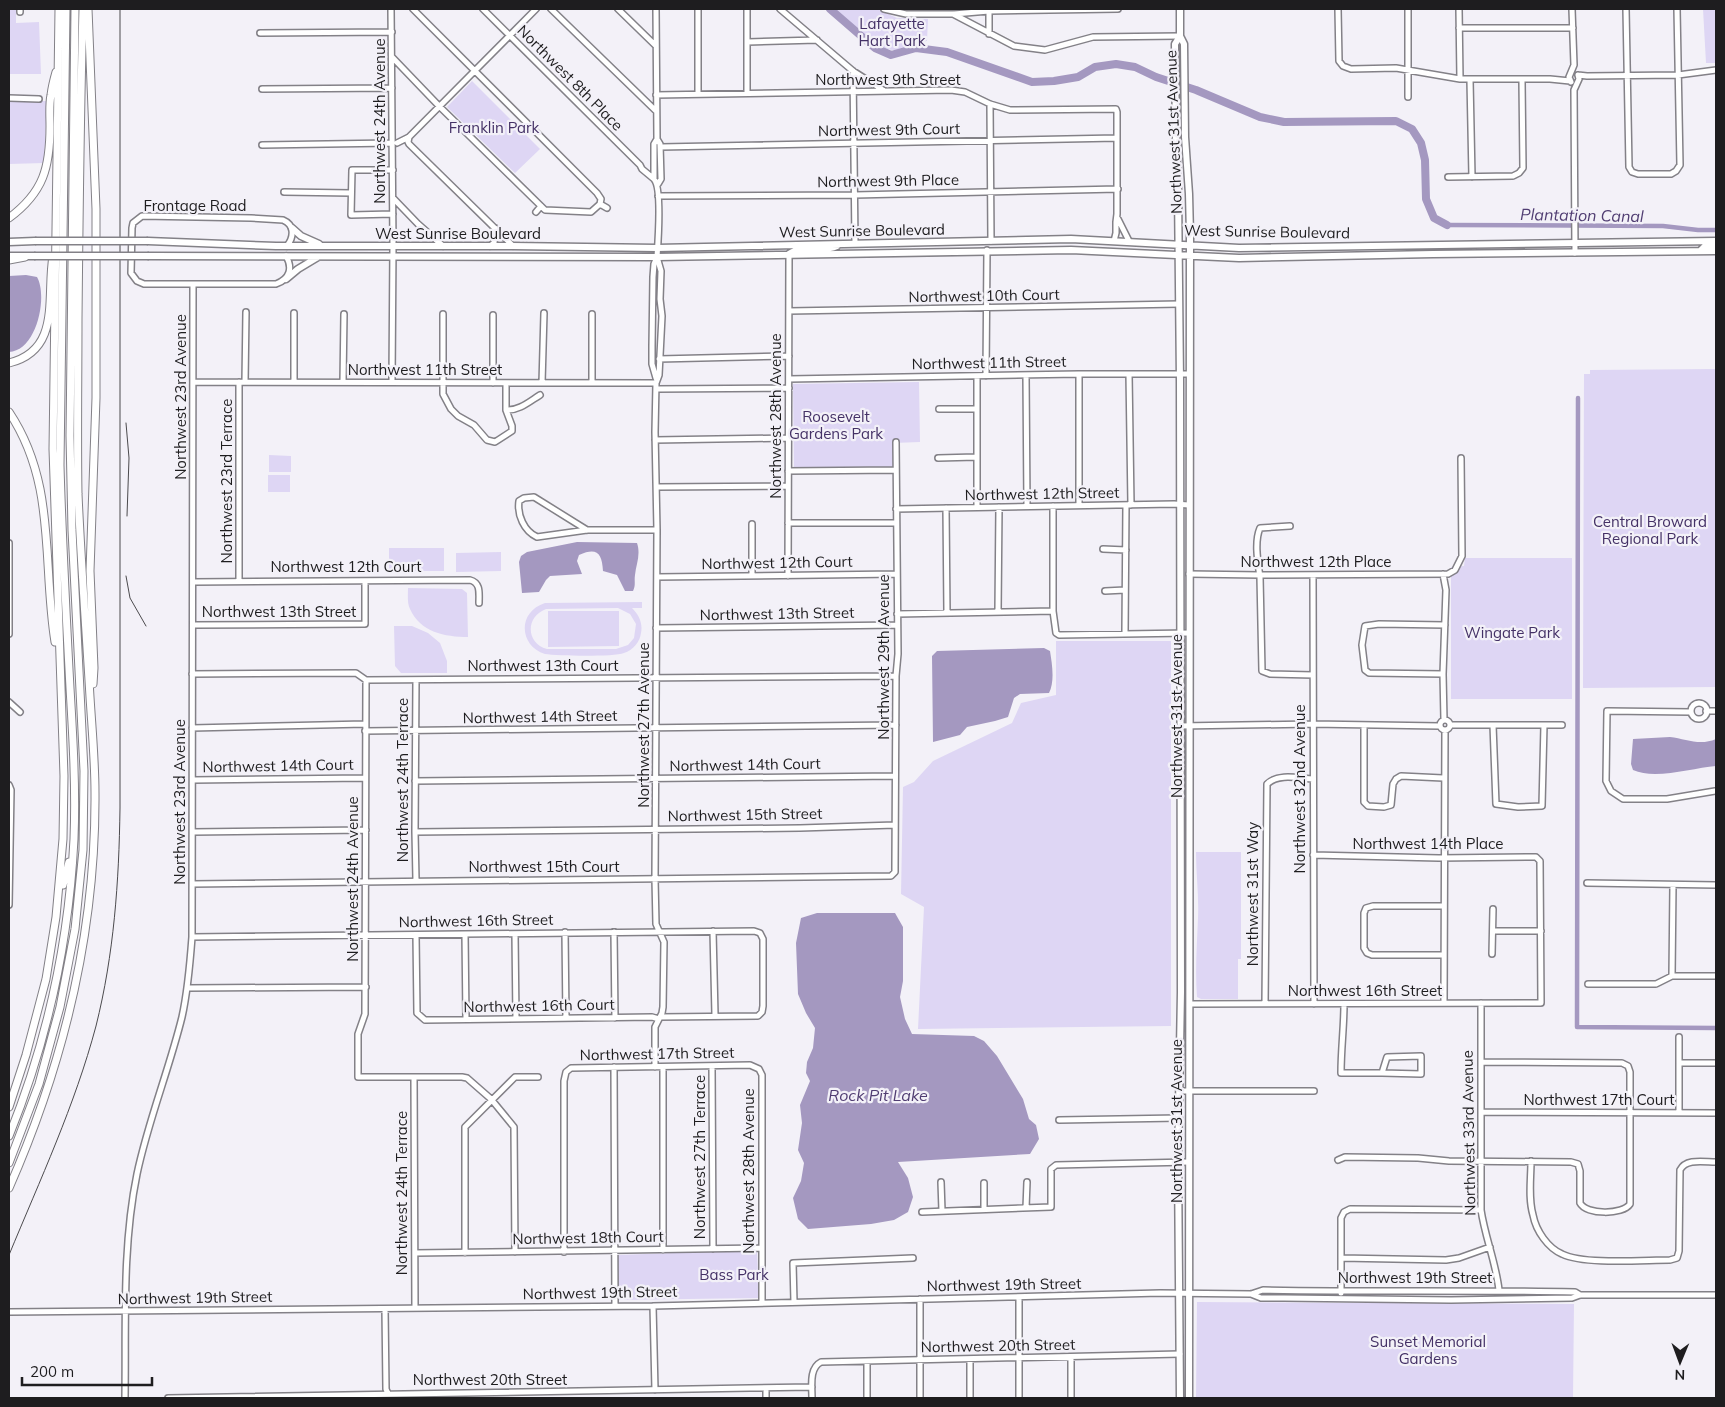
<svg xmlns="http://www.w3.org/2000/svg" width="1725" height="1407" viewBox="0 0 1725 1407" font-family="Mulish,sans-serif">
<style>
.green{fill:#ded6f4;fill-rule:evenodd}
.water{fill:#a498c0}
.lines{fill:none;stroke-linecap:round;stroke-linejoin:round}
.canal{stroke:#a498c0;stroke-width:4.5}
.river{stroke:#a498c0;stroke-width:8}
.minor-casing{stroke:#838187;stroke-width:8}
.major-casing{stroke:#838187;stroke-width:9}
.highway-casing{stroke:#838187;stroke-width:9}
.minor{stroke:#fff;stroke-width:5}
.major{stroke:#fff;stroke-width:6}
.highway{stroke:#fff;stroke-width:7}
.rail{stroke:#4b4a4d;stroke-width:1}
.major-bridge-casing{stroke:#838187;stroke-width:9;stroke-linecap:butt}
.major-bridge{stroke:#fff;stroke-width:6}
.labels{text-anchor:middle;stroke-width:4.5;stroke-linejoin:round;paint-order:stroke}
.park-label{font-size:15px;fill:#443166;stroke:#f3f1f8}
.street-label{font-size:15px;fill:#1e1d1f;stroke:#f3f1f8}
.water-label{font-size:16px;font-style:italic;fill:#503d72;stroke:#f3f1f8}
</style>
<rect width="100%" height="100%" fill="#f3f1f8"/>
<path class="green" d="M9,9H16V23L39,22L41,74H9Z
M835,9H877L897,18L928,19L927,41C916,42 908,49 897,50C876,52 849,22 835,9Z
M1703,9H1716V63H1706Z
M472,81L540,149L515,173L447,107Z
M9,101H47L44,163L9,164Z
M1716,369V687L1583,688L1584,374H1590V370Z
M919,382L920,442L893,443L894,467L794,468L793,384Z
M269,455L291,456V472H269Z
M268,475H290V492H268Z
M389,548H444V571H389Z
M501,552V571L456,572V553Z
M1465,558H1572V699H1451V567L1464,566Z
M408,588L462,589L467,593L468,637C445,637 420,632 410,609C407,603 408,595 408,588Z
M642,602V608H632C639,615 643,623 641,633C640,642 633,650 624,653C614,657 558,656 545,654C519,646 517,612 545,603ZM618,608L630,614L636,624L634,638L628,645L616,649H547C526,643 525,617 546,609Z
M548,611H619V646L548,647Z
M394,626H412L428,633L440,643L447,661V673H401L395,666Z
M1056,641H1171V1026L918,1029L924,907L901,894L903,787L914,782L933,761L1012,723L1021,703L1056,695Z
M1196,852H1241V959H1238V999H1201L1197,997C1195,970 1197,944 1198,918C1199,896 1196,874 1196,852Z
M757,1250L759,1298L618,1300V1255Z
M1197,1302L1574,1304L1573,1398H1196Z"/>
<path class="water" d="M26,275L37,277C48,296 37,351 9,352V276Z
M577,542L637,543C641,555 636,564 635,575C634,581 636,585 633,591H625L617,575L603,571C602,553 597,547 579,555L577,561L582,574L550,576L546,580L539,592L522,593L519,562L521,556L527,552Z
M1044,648L1050,651C1052,664 1055,681 1049,693L1020,694L1014,698L1008,717L995,721L967,727L960,735L933,742L932,656L937,651Z
M1670,737C1686,739 1700,746 1716,739V766C1692,768 1655,780 1633,770L1631,764L1633,739Z
M817,913H895L903,927V981L900,997L905,1019L912,1034L974,1036L984,1041L997,1056L1023,1099L1029,1119L1036,1125L1039,1139L1030,1154L898,1162L908,1178L913,1197L908,1212L894,1220L871,1224L808,1229L798,1219L793,1198L801,1181L804,1163L798,1150L802,1123L800,1105L810,1081L806,1073L807,1062L813,1048L815,1028L806,1013L798,994L796,943L801,918Z"/>
<g class="lines">
<path class="canal" d="M1447,225L1663,226L1698,230H1716
M1578,398L1577,1027L1716,1028"/>
<path class="river" d="M830,9L875,48L891,55L916,48L947,52L1032,82L1054,81L1078,77L1095,67L1116,64L1135,67L1156,77L1196,90L1260,117L1284,122L1396,121L1412,129L1421,143L1425,160L1426,199L1434,218L1447,225"/>
<g class="minor-casing">
<path id="minor" d="M20,9V12
M391,9L393,246L392,382
M413,9L597,193L601,199L600,204
M483,9L640,165L642,169L654,179
M551,9L656,111
M618,9L656,46
M656,9L657,139L654,144V179C662,188 658,243 657,257L654,264L653,277L652,346V364L656,378
M698,9V94
M780,9L853,71L883,90
M884,9L906,14H953L1014,46L1045,50L1093,37L1180,36
M1338,9L1339,61L1343,66L1351,69L1396,68L1460,79H1550L1570,81
M1408,9V97
M1459,9L1460,79
M1626,9L1629,167L1632,172L1638,174H1671L1676,171L1680,165L1677,9
M954,14L989,11L1118,9
M1459,28H1573
M260,33L392,32
M989,34V9
M748,42L817,40
M392,57L439,106L545,210L591,212L600,204
M853,71L855,243
M1578,75L1587,76L1678,75L1716,70
M1470,80L1472,177
M1571,82L1569,77L1574,65L1572,9
M262,89L392,88
M747,93V9
M656,95L951,90L965,92L990,104L1010,110L1116,109L1117,112V214L1116,222V233L1114,241
M9,98L39,99
M990,104L991,241
M657,139L660,144L661,179L658,184
M397,143L409,137
M262,145L392,143
M661,147L1117,138
M393,170H352L351,215L393,214
M1448,177L1513,176L1519,173L1523,168L1522,81
M284,192L351,193
M658,196L855,195L1118,189
M393,198L418,224L443,246
M600,204L607,208
M536,212L541,206
M1118,219L1129,241
M490,246L494,243L495,228
M513,246L409,144L408,142L409,137L536,9
M1575,253L1574,90L1579,79L1578,75
M286,256C293,268 290,279 276,284H144L137,281L131,273L132,228L133,223L142,216L251,218L283,220C295,225 294,237 287,246
M789,311L1179,304
M294,313V382
M443,314V394L451,409L458,416L474,425L487,440L495,442L512,431V426L506,410V383
M659,359L789,356
M1079,374V505
M1129,374L1131,505
M1026,375L1027,506
M986,376L987,250
M789,379L1079,374H1189
M193,382L656,383
M245,382L246,312
M343,382L344,314
M592,382V314
M493,383V315
M542,383L544,313
M657,389L789,388
M939,409H977
M506,410C519,411 530,401 540,395
M655,440L788,438
M938,458L976,457
M788,471L896,470
M657,487L788,486
M1053,506V611L1056,633L1059,635L1189,633
M977,507V376
M946,508L947,613
M896,509L1174,504L1189,505
M788,523H896
M1290,526L1260,528C1254,542 1258,563 1260,577L1262,671L1270,674L1313,675
M587,530L534,497L524,498L519,501C517,515 524,531 537,537L587,530H657
M9,543V634
M1103,549L1126,550
M1189,574L1260,575L1448,574L1455,570L1462,556L1461,458
M1443,574L1446,590L1443,674L1444,720
M1313,575L1314,1004
M752,576V524
M788,576L789,255
M657,577L897,574
M239,580V382
M194,582L470,580C481,583 479,593 479,603
M1105,591L1125,590
M998,612L999,507
M897,614L1053,611
M193,625L365,624V581
M656,628L897,625
M1125,633L1126,505
M192,674L356,673L366,680L896,676
M1443,674L1369,673L1365,670L1362,645L1365,626L1379,624L1445,625
M366,680L365,1014L358,1034V1077H462L467,1078L491,1099L514,1127L515,1252
M416,680L415,832L416,880
M9,702L20,712
M1691 711a8 8 0 1 1 16 0a8 8 0 1 1-16 0Z
M1706,711H1716
M1691,712L1607,711L1606,781L1611,791L1623,799H1667L1715,791
M1440 725a5 5 0 1 1 10 0a5 5 0 1 1-10 0Z
M1364,725V802L1368,806L1384,807L1391,805L1393,784L1396,779L1401,776L1443,778
M1450,725H1562
M1493,725L1496,804L1518,807L1542,806L1544,725
M1180,726L1312,724L1440,726
M192,728L365,724
M365,731L896,725
M193,780L365,778
M415,781L895,776
M9,785L11,790L9,905
M193,832L366,830
M415,832L800,828L895,825
M1587,883L1716,885
M192,884L891,876L895,872V868L896,676L898,654L896,442
M713,931L715,1015
M1493,931H1541
M565,932L566,1018
M614,932L615,1018
M465,934L466,1019
M515,934L516,1019
M416,935L417,1013L425,1020L652,1017L659,1019
M192,937L754,931L760,933L763,939V1006L762,1012L758,1016L660,1017
M1492,954L1493,909
M1443,955H1372L1367,953L1364,948V913L1366,908L1373,906H1444
M1672,976L1673,885
M1588,984H1656L1672,976H1716
M188,988L366,987
M1444,1003L1445,731
M1481,1003V1210C1485,1237 1496,1263 1499,1290
M1190,1004L1541,1003L1540,861L1536,857L1439,858L1313,855
M1265,1004L1267,784C1278,773 1298,778 1313,779
M1344,1004C1344,1027 1341,1049 1341,1073H1382
M1679,1037V1113
M1421,1056V1074L1382,1073L1387,1057Z
M1679,1063H1716
M712,1066L713,1249
M614,1067L615,1306
M655,1067V1027L662,1013L663,1007L664,942L656,924L655,879L657,530L655,432L656,383L659,375L662,316L660,299L661,271L657,257
M414,1078L415,1308
M1180,1091H1314
M1481,1112L1716,1113
M1059,1120L1179,1118
M1338,1160L1345,1157L1418,1158L1449,1161L1571,1162L1578,1164L1580,1171V1203C1586,1215 1623,1215 1630,1204V1072L1628,1066L1622,1063L1481,1062
M1531,1161C1531,1179 1528,1198 1533,1215C1536,1231 1548,1248 1562,1254C1585,1265 1643,1260 1670,1260L1677,1258L1679,1251L1680,1170C1686,1158 1704,1162 1716,1162
M941,1182L942,1211
M1026,1208L1027,1182
M984,1209V1183
M922,1212L1051,1207V1169L1056,1165L1189,1162
M663,1250V1067
M564,1252V1081L566,1072L571,1068L750,1065L759,1069L762,1075V1303
M415,1253L761,1248
M465,1253V1127L515,1077H538
M1341,1258L1446,1260L1459,1258L1490,1247
M1341,1293V1218L1344,1212L1350,1209L1481,1210
M1251,1294L1261,1298H1284L1451,1300L1572,1298L1580,1295H1716
M1019,1297V1398
M794,1302L793,1263L913,1258
M653,1306L655,1390
M385,1309L386,1389L390,1398
M9,1312L653,1306L1160,1293L1251,1294L1263,1290C1367,1292 1471,1290 1575,1292L1580,1295
M970,1360V1398
M766,1388V1398
M125,1398C126,1324 122,1247 137,1174C148,1121 169,1070 182,1017C188,990 190,964 192,937L193,285
M168,1398L812,1387
M812,1398C812,1386 809,1368 821,1362L1180,1354
M867,1398V1362
M920,1398V1299
M1071,1398V1357"/>
</g>
<g class="major-casing">
<path id="major" d="M1180,9V36L1175,44L1176,141L1178,190L1180,381L1181,992L1178,1161L1180,1398
M1180,36L1184,44L1185,137L1189,194L1190,235L1189,1398
M292,228L301,236L319,244
M148,241L276,246H513L657,248L1071,239L1239,248L1716,241
M9,242L35,241
M1700,251L1704,247L1716,246
M789,254C803,244 822,253 837,246
M9,256H34
M149,256L657,257L1071,250L1239,258L1433,254L1716,251
M286,279L298,269L318,257"/>
</g>
<g class="highway-casing">
<path id="highway" d="M88,9L96,209V398L90,571L94,668L93,684
M9,218C44,192 50,167 50,126C50,116 49,105 51,95C52,87 54,79 56,72
M9,260L25,257
M9,363C62,350 46,296 53,256
M9,412C57,484 42,562 55,642
M63,885L69,862
M9,1107L26,1055L46,979L56,917L63,839L64,776L53,449L59,9
M9,1136C47,1042 69,940 74,839C76,788 73,738 70,688C66,613 62,539 60,465L66,9
M9,1163L39,1084L60,1007L75,929L83,850L84,771L72,530L70,436L75,9
M9,1188C64,1063 96,930 95,793C95,761 92,729 90,697C86,629 81,562 78,494C77,436 78,378 78,320C79,216 80,113 83,9"/>
</g>
<use href="#minor" class="minor"/>
<use href="#major" class="major"/>
<use href="#highway" class="highway"/>
<path class="rail" d="M126,423L129,458L127,516
M126,576L130,598L146,626
M9,1255C40,1180 75,1105 96,1026C114,954 119,882 120,808V9"/>
<g class="major-bridge-casing">
<path id="major-bridge" d="M35,241H148
M34,256H149"/>
</g>
<use href="#major-bridge" class="major-bridge"/>
</g>
<g class="labels">
<g class="park-label">
<text x="892" y="29">Lafayette<tspan x="892" dy="17">Hart Park</tspan></text>
<text x="494" y="133">Franklin Park</text>
<text x="836" y="422">Roosevelt<tspan x="836" dy="17">Gardens Park</tspan></text>
<text x="1650" y="527">Central Broward<tspan x="1650" dy="17">Regional Park</tspan></text>
<text x="1512" y="638">Wingate Park</text>
<text x="734" y="1280">Bass Park</text>
<text x="1428" y="1347">Sunset Memorial<tspan x="1428" dy="17">Gardens</tspan></text>
</g>
<g class="street-label">
<text transform="translate(570 78) rotate(45)" y="5">Northwest 8th Place</text>
<text x="888" y="85">Northwest 9th Street</text>
<text transform="translate(380 121) rotate(-90)" y="5">Northwest 24th Avenue</text>
<text transform="translate(889 130) rotate(-1)" y="5">Northwest 9th Court</text>
<text transform="translate(1174 132) rotate(-92)" y="5">Northwest 31st Avenue</text>
<text transform="translate(888 181) rotate(-1)" y="5">Northwest 9th Place</text>
<text x="195" y="211">Frontage Road</text>
<text transform="translate(862 231) rotate(-1)" y="5">West Sunrise Boulevard</text>
<text transform="translate(1267 232) rotate(1)" y="5">West Sunrise Boulevard</text>
<text x="458" y="239">West Sunrise Boulevard</text>
<text transform="translate(984 296) rotate(-1)" y="5">Northwest 10th Court</text>
<text transform="translate(989 363) rotate(-1)" y="5">Northwest 11th Street</text>
<text x="425" y="375">Northwest 11th Street</text>
<text transform="translate(181 397) rotate(-90)" y="5">Northwest 23rd Avenue</text>
<text transform="translate(776 416) rotate(-90)" y="5">Northwest 28th Avenue</text>
<text transform="translate(227 481) rotate(-90)" y="5">Northwest 23rd Terrace</text>
<text transform="translate(1042 494) rotate(-1)" y="5">Northwest 12th Street</text>
<text x="1316" y="567">Northwest 12th Place</text>
<text transform="translate(777 563) rotate(-1)" y="5">Northwest 12th Court</text>
<text x="346" y="572">Northwest 12th Court</text>
<text x="279" y="617">Northwest 13th Street</text>
<text transform="translate(777 614) rotate(-1)" y="5">Northwest 13th Street</text>
<text transform="translate(884 657) rotate(-90)" y="5">Northwest 29th Avenue</text>
<text x="543" y="671">Northwest 13th Court</text>
<text transform="translate(1177 716) rotate(-90)" y="5">Northwest 31st Avenue</text>
<text transform="translate(540 717) rotate(-1)" y="5">Northwest 14th Street</text>
<text transform="translate(644 725) rotate(-90)" y="5">Northwest 27th Avenue</text>
<text transform="translate(745 765) rotate(-1)" y="5">Northwest 14th Court</text>
<text transform="translate(278 766) rotate(-1)" y="5">Northwest 14th Court</text>
<text transform="translate(403 780) rotate(-90)" y="5">Northwest 24th Terrace</text>
<text transform="translate(1300 789) rotate(-90)" y="5">Northwest 32nd Avenue</text>
<text transform="translate(180 802) rotate(-90)" y="5">Northwest 23rd Avenue</text>
<text transform="translate(745 815) rotate(-1)" y="5">Northwest 15th Street</text>
<text x="1428" y="849">Northwest 14th Place</text>
<text x="544" y="872">Northwest 15th Court</text>
<text transform="translate(353 879) rotate(-90)" y="5">Northwest 24th Avenue</text>
<text transform="translate(1253 894) rotate(-90)" y="5">Northwest 31st Way</text>
<text transform="translate(476 921) rotate(-1)" y="5">Northwest 16th Street</text>
<text x="1365" y="996">Northwest 16th Street</text>
<text transform="translate(539 1006) rotate(-1)" y="5">Northwest 16th Court</text>
<text transform="translate(657 1054) rotate(-1)" y="5">Northwest 17th Street</text>
<text x="1599" y="1105">Northwest 17th Court</text>
<text transform="translate(1177 1121) rotate(-90)" y="5">Northwest 31st Avenue</text>
<text transform="translate(1469 1133) rotate(-91)" y="5">Northwest 33rd Avenue</text>
<text transform="translate(700 1157) rotate(-90)" y="5">Northwest 27th Terrace</text>
<text transform="translate(749 1171) rotate(-90)" y="5">Northwest 28th Avenue</text>
<text transform="translate(402 1193) rotate(-90)" y="5">Northwest 24th Terrace</text>
<text transform="translate(588 1238) rotate(-1)" y="5">Northwest 18th Court</text>
<text x="1415" y="1283">Northwest 19th Street</text>
<text transform="translate(1004 1285) rotate(-1)" y="5">Northwest 19th Street</text>
<text transform="translate(600 1293) rotate(-1)" y="5">Northwest 19th Street</text>
<text transform="translate(195 1298) rotate(-1)" y="5">Northwest 19th Street</text>
<text transform="translate(998 1346) rotate(-1)" y="5">Northwest 20th Street</text>
<text x="490" y="1385">Northwest 20th Street</text>
</g>
<g class="water-label">
<text transform="translate(1582 215) rotate(1)" y="6">Plantation Canal</text>
<text x="878" y="1101">Rock Pit Lake</text>
</g>
</g>
<rect width="1725" height="1407" fill="none" stroke="#1e1d1f" stroke-width="20"/>
<g transform="translate(1680 1362) rotate(181)" stroke="#f3f1f8" stroke-width="4" paint-order="stroke">
<path d="M0-4L9 19L0 12L-9 19Z" fill="#1e1d1f"/>
<text y="-8" font-size="14" font-weight="bold" text-anchor="middle" fill="#1e1d1f">N</text>
</g>
<path d="M22 1377v8h130v-8" fill="none" stroke="#1e1d1f" stroke-width="2.5"/>
<text x="30" y="1377" font-size="15" fill="#1e1d1f" stroke="#f3f1f8" stroke-width="4" paint-order="stroke">200 m</text>
</svg>
